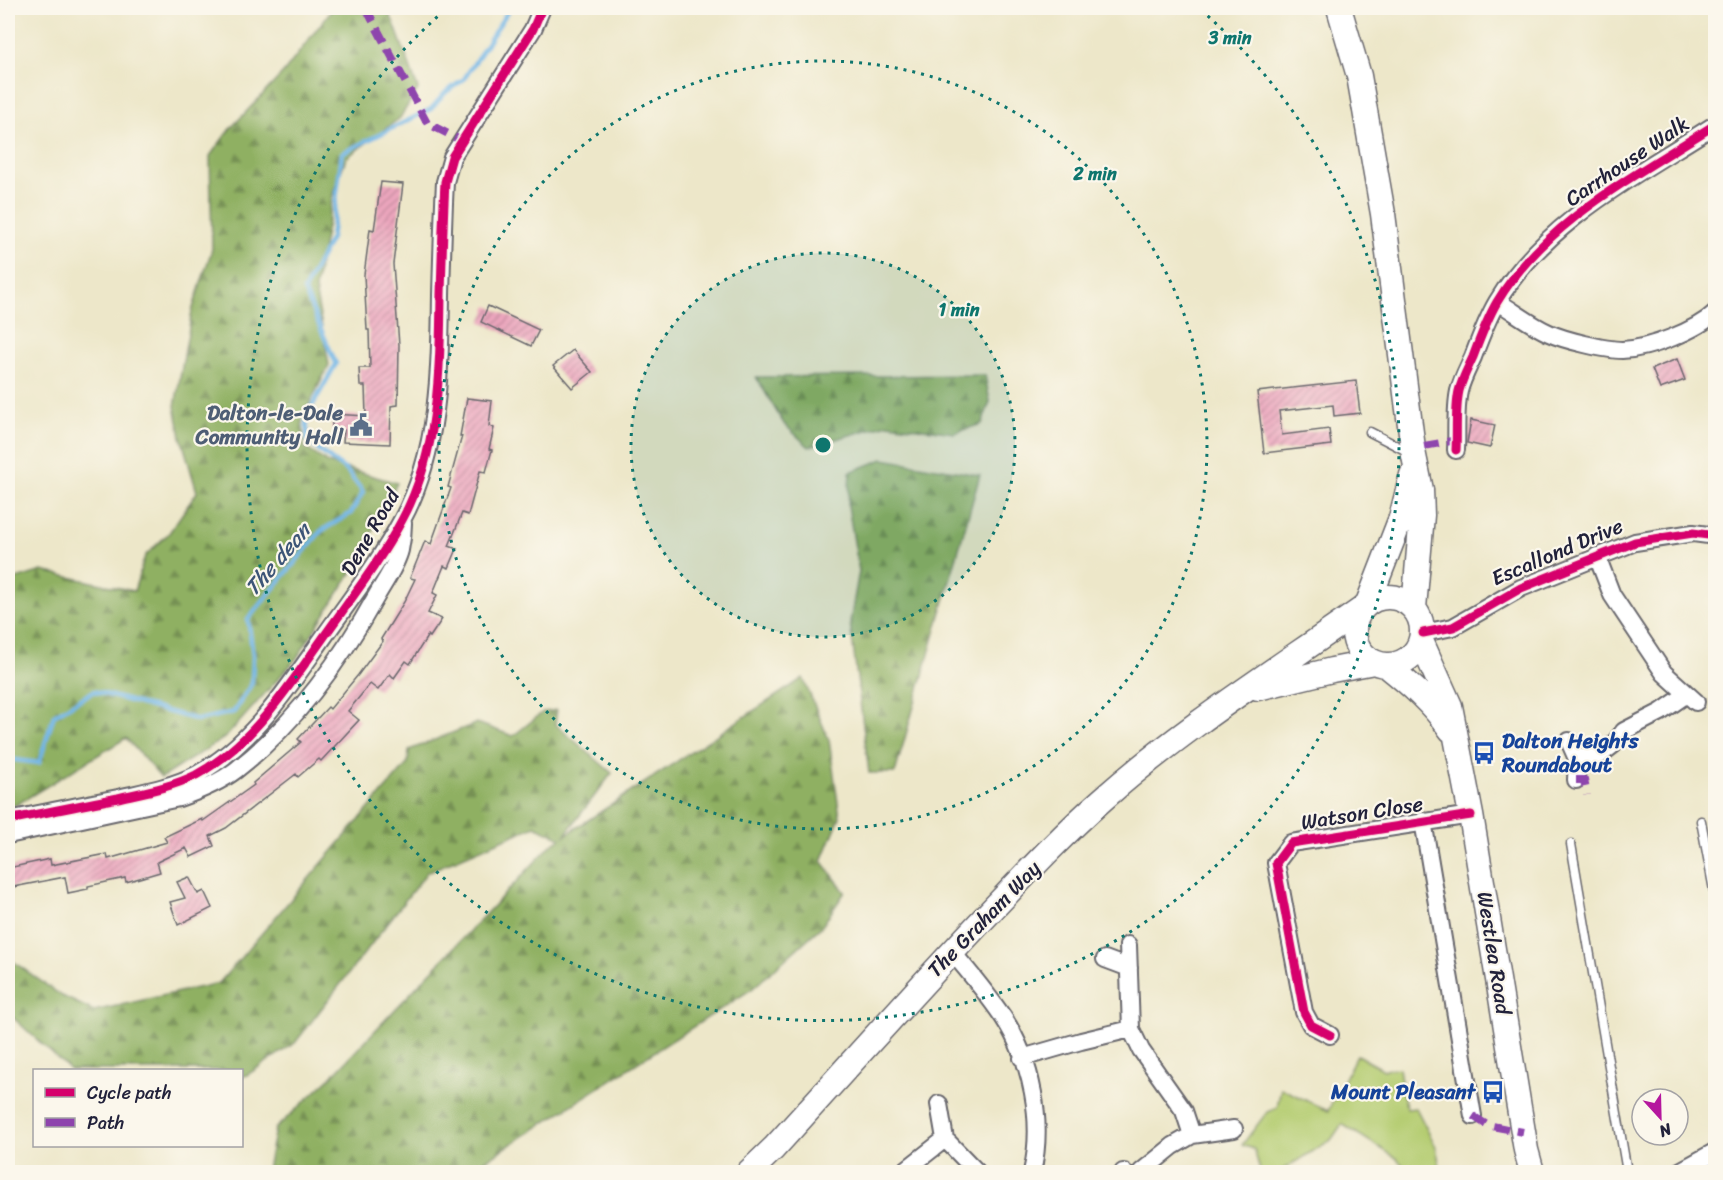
<svg xmlns="http://www.w3.org/2000/svg" width="1723" height="1180" viewBox="0 0 1723 1180" font-family="Sriracha,sans-serif">
<style>
.green{fill:#b4cc70;stroke:#6b7756;stroke-width:1.5}
.forest{fill:url(#forest-firs);stroke:#58694e;stroke-width:1.5}
.lines{fill:none;stroke-linecap:round;stroke-linejoin:round}
.stream{stroke:#70b5e6;stroke-width:4.5}
.building{fill:url(#building-hatch)}
.lane-casing{stroke:#69676d;stroke-width:11}
.street-casing{stroke:#69676d;stroke-width:20}
.secondary-casing{stroke:#69676d;stroke-width:27}
.lane{stroke:#fff;stroke-width:8}
.street{stroke:#fff;stroke-width:16}
.secondary{stroke:#fff;stroke-width:24}
.quiet{stroke:#8e44ad;stroke-width:8;stroke-dasharray:15 8;stroke-linecap:butt}
.cycleway-casing{stroke:#fbf7ec;stroke-width:13}
.cycleway{stroke:#d6006c;stroke-width:9}
.ring{fill:none;stroke:#0f766e;stroke-width:3;stroke-dasharray:3 6}
.labels{text-anchor:middle;stroke-width:4.5;stroke-linejoin:round;paint-order:stroke}
.street-label{font-size:21px;fill:#22223b;stroke:#fbf7ec}
.service-label{font-size:21px;font-weight:bold;fill:#4e5e75;stroke:#fbf7ec;text-anchor:end}
.transit-label{font-size:21px;font-weight:bold;fill:#164399;stroke:#fbf7ec;text-anchor:start}
.water-label{font-size:22px;font-style:italic;fill:#3d5577;stroke:#fbf7ec}
.centre{fill:#0f766e;stroke:#fbf7ec;stroke-width:3}
.ring-label{font-size:18px;text-anchor:middle;font-weight:bold;fill:#0f766e;stroke:#fbf7ec;stroke-width:4.5;stroke-linejoin:round;paint-order:stroke}
</style>
<defs>
<pattern id="forest-firs" width="22" height="20" patternUnits="userSpaceOnUse" patternTransform="scale(1.5)"><rect width="22" height="20" fill="#8fb062"/><path d="M5 1l3.5 6h-7zM16 11l3.5 6h-7z" fill="#748f52"/></pattern>
<pattern id="building-hatch" width="6" height="6" patternUnits="userSpaceOnUse" patternTransform="scale(1.5)"><rect width="6" height="6" fill="#eca6bd"/><path d="M-1 1l2-2M0 6l6-6M5 7l2-2" fill="none" stroke="#bf879b"/></pattern>
</defs>
<rect width="100%" height="100%" fill="#fbf7ec"/>
<filter id="ink" filterUnits="userSpaceOnUse"><feTurbulence type="fractalNoise" baseFrequency=".0167" numOctaves="2"/><feDisplacementMap in="SourceGraphic" scale="12" xChannelSelector="R" yChannelSelector="G"/><feConvolveMatrix kernelMatrix="1 2 1 2 8 2 1 2 1" color-interpolation-filters="sRGB"/></filter>
<filter id="wash" filterUnits="userSpaceOnUse"><feTurbulence type="fractalNoise" baseFrequency=".008" numOctaves="4" result="noise"/><feDisplacementMap in="SourceGraphic" scale="24" xChannelSelector="R" yChannelSelector="G"/><feGaussianBlur stdDeviation="1.35" result="paint"/><feColorMatrix in="noise" values="0 0 0 0 0 0 0 0 0 0 0 0 0 0 0 0 0 1.4 0 .05"/><feComposite in="paint" operator="in"/></filter>
<g filter="url(#wash)">
<rect width="100%" height="100%" fill="#ede7c9"/>
<path class="green" d="M1357,1055L1384,1070L1399,1068L1403,1095L1407,1109L1416,1108L1436,1147L1441,1172H1410L1395,1157L1342,1124L1331,1140L1279,1172H1259L1260,1170L1254,1149L1242,1145L1267,1112L1277,1108L1281,1088L1328,1111Z"/>
<path class="forest" d="M333,8H386L394,23L418,89L400,118L346,158L333,194L315,289L329,365L302,419L304,447L328,463L397,483L353,570L296,659L226,737L161,778L126,738L16,805L8,806V596L13,580L42,571L134,591L145,556L169,533L197,492L181,437L175,406L192,311L212,249L210,156L229,130L284,72Z
M985,375L990,402L982,424L954,433L888,424L809,447L784,424L756,377Z
M883,459L980,475L895,773H869L850,622L859,571L848,506L850,472Z
M803,678L829,740L840,817L822,861L845,892L822,926L752,989L468,1172H268L267,1169L275,1129L331,1077L552,844L561,838L535,826L427,872L295,1043L247,1075L242,1077V1070H70L8,1013V958L62,996L94,1011L219,983L408,763L409,750L477,723L513,736L543,712L557,710L555,724L612,773L564,836Z"/>
<g class="lines">
<path class="stream" d="M8,759L39,763L54,715L94,691L198,720L234,712L252,683L253,655L248,619L321,531L351,513L363,492L347,471L308,442L306,417L336,364L304,290L331,238L342,153L431,109L445,93L464,79L510,8"/>
</g>
<g id="blocks">
<path class="building" d="M381,182L403,184L393,264L399,345L398,405L391,406L390,444L343,442L344,430H332V414L366,416L365,386H360L359,368H370L369,330H367L364,275L370,229L374,230Z
M488,306L539,330L531,346L481,322Z
M573,350L592,372L572,388L553,366Z
M1677,359L1685,380L1660,389L1652,369Z
M1356,381L1360,413L1334,416L1333,405L1279,411L1282,435L1329,429L1331,445L1264,453L1257,392Z
M467,398L492,401L489,426L494,428L489,449L492,450L486,472L480,471L468,515L462,513L449,546L457,549L449,568L444,566L433,593L437,595L428,613L442,619L430,637L428,635L410,664L406,661L394,678L390,674L378,690L370,684L348,711L359,720L321,761L319,759L298,777L296,774L226,828L210,836L214,846L191,857L186,848L157,862L160,872L126,882L125,878L88,886V889L68,893L65,877L8,888V868L50,859L51,865L107,854L108,859L167,842L164,837L202,819L203,821L254,785L253,783L301,742L298,739L328,707L330,709L358,675L383,641L381,639L404,602L415,579L410,578L425,541L431,544L451,488L448,487L462,436H460Z
M1471,420L1495,425L1490,448L1467,443Z
M189,877L198,894L204,891L212,908L178,925L170,902L185,898L177,882Z"/>
</g>
</g>
<g filter="url(#ink)">
<use href="#blocks" fill-opacity="0" stroke="#69676d" stroke-width="1.5"/>
<g class="lines">
<g class="lane-casing">
<path id="lane" d="M1370,432L1403,449L1411,451
M1701,821L1716,901
M1571,844L1627,1172"/>
</g>
<g class="street-casing">
<path id="street" d="M1498,302C1515,312 1531,325 1549,333C1564,340 1606,350 1622,350C1649,349 1696,331 1716,312
M1456,450C1457,432 1455,409 1459,391C1462,379 1468,368 1473,357C1480,338 1487,319 1497,302C1546,220 1639,174 1716,124
M1597,556L1612,595L1664,673L1696,702
M1423,633L1453,627L1521,588L1635,542L1693,533L1716,536
M1569,741L1577,759L1576,780
M1577,759L1600,755L1613,745L1624,731L1661,712L1687,694
M8,820C45,813 81,805 118,798C144,792 172,787 196,775C249,746 283,695 316,648C345,606 378,565 402,520C439,452 440,371 441,295C442,257 443,220 445,182L452,157L533,29L542,8
M1423,821L1473,1116
M8,835L179,798C199,791 219,783 236,770C294,725 342,658 377,595C385,581 396,566 400,550C402,541 403,532 403,523
M1128,945L1131,1029L1141,1050L1184,1111L1192,1135L1173,1146L1141,1172
M952,952C970,973 988,995 1003,1017C1032,1061 1044,1122 1032,1172
M1105,959L1129,968
M1330,1035L1311,1025L1304,1012L1276,863L1291,843L1471,815
M1022,1058L1081,1041L1131,1029
M939,1104L945,1139L977,1172
M1192,1135L1234,1129
M903,1172L945,1139
M1123,1172H1124
M1678,1172L1716,1151"/>
</g>
<g class="secondary-casing">
<path id="secondary" d="M1339,8L1359,76L1383,214L1414,456L1421,490L1422,515L1414,608
M1354 631a34 34 0 1 1 68 0a34 34 0 1 1-68 0Z
M1368,603L1401,518L1412,475
M1421,641L1450,706L1471,815L1526,1150L1532,1172
M1386,665C1411,685 1433,704 1451,730
M1258,688L1332,670L1374,662
M749,1172L774,1148C845,1070 915,991 988,914C1025,875 1062,835 1103,799C1183,728 1274,671 1362,609"/>
</g>
<use href="#lane" class="lane"/>
<use href="#street" class="street"/>
<use href="#secondary" class="secondary"/>
<path class="quiet" d="M366,8L427,123L462,141
M1424,446L1457,440
M1576,780H1584L1587,795
M1473,1116L1487,1125L1523,1132"/>
<g class="cycleway-casing">
<path id="cycleway" d="M1456,450C1457,432 1455,409 1459,391C1462,379 1468,368 1473,357C1480,338 1487,319 1497,302C1546,220 1639,174 1716,124
M1423,633L1453,627L1521,588L1635,542L1693,533L1716,536
M8,820C45,813 81,805 118,798C144,792 172,787 196,775C249,746 283,695 316,648C345,606 378,565 402,520C439,452 440,371 441,295C442,257 443,220 445,182L452,157L533,29L542,8
M1330,1035L1311,1025L1304,1012L1276,863L1291,843L1471,815"/>
</g>
<use href="#cycleway" class="cycleway"/>
</g>
</g>
<circle cx="823" cy="445" r="192" fill="#0f766e" fill-opacity=".12"/>
<g class="ring">
<circle cx="823" cy="445" r="192"/>
<circle cx="823" cy="445" r="384"/>
<path d="M1201 10A576 576 0 1 1 445 10"/>
</g>
<defs>
<g id="civic-bare" transform="scale(1.8)"><path d="M-.6-6.5H3V-4.5H.6V-3L4-1V1h2V6H-6V1h2V-1L-.6-3ZM-1.2 2.5V6h2.4V2.5Z" fill="#5c6f8a" stroke="#fbf7ec" stroke-width="2.5" paint-order="stroke"/></g>
<g id="bus-bare" transform="scale(1.8)"><path d="M-5-6H5V4H4V6H2V4H-2V6H-4V4H-5ZM-3.5-4V0h7V-4ZM-3.5 1.2v1.5H-2V1.2ZM2 1.2v1.5H3.5V1.2Z" fill="#1a4fb4" stroke="#fbf7ec" stroke-width="2.5" paint-order="stroke"/></g>
</defs>
<g fill-rule="evenodd">
<use href="#civic-bare" x="361" y="425"/>
<use href="#bus-bare" x="1484" y="753"/>
<use href="#bus-bare" x="1493" y="1092"/>
</g>
<g class="labels">
<g class="street-label">
<text transform="translate(1627 161) rotate(-34)" y="7">Carrhouse Walk</text>
<text transform="translate(370 532) rotate(-60)" y="7">Dene Road</text>
<text transform="translate(1557 552) rotate(-23)" y="7">Escallond Drive</text>
<text transform="translate(1362 813) rotate(-9)" y="7">Watson Close</text>
<text transform="translate(984 919) rotate(-46)" y="7">The Graham Way</text>
<text transform="translate(1494 953) rotate(81)" y="7">Westlea Road</text>
</g>
<g class="service-label">
<text x="343" y="420">Dalton-le-Dale<tspan x="343" dy="24">Community Hall</tspan></text>
</g>
<g class="transit-label">
<text x="1502" y="748">Dalton Heights<tspan x="1502" dy="24">Roundabout</tspan></text>
<text x="1475" y="1099" text-anchor="end">Mount Pleasant</text>
</g>
<g class="water-label">
<text transform="translate(277 559) rotate(-49)" y="8">The dean</text>
</g>
</g>
<circle cx="823" cy="445" r="9" class="centre"/>
<g class="ring-label">
<text x="1230" y="44">3 min</text>
<text x="1095" y="180">2 min</text>
<text x="959" y="316">1 min</text>
</g>
<rect width="1723" height="1180" fill="none" stroke="#fbf7ec" stroke-width="30"/>
<rect x="33" y="1069" width="210" height="78" fill="#fbf7ec" stroke="#a4a2a5" stroke-width="1.5"/>
<rect x="45" y="1088" width="30" height="9" fill="#d6006c" stroke="#a4a2a5" stroke-width="1.5"/>
<text x="87" y="1099" font-size="18" fill="#22223b">Cycle path</text>
<rect x="45" y="1118" width="30" height="9" fill="#8e44ad" stroke="#a4a2a5" stroke-width="1.5"/>
<text x="87" y="1129" font-size="18" fill="#22223b">Path</text>
<g transform="translate(1660 1117) rotate(158)"><circle r="28" fill="#fbf7ec" stroke="#a4a2a5" stroke-width="1.5"/>
<path d="M0-4.5L10 22L0 15L-10 22Z" fill="#b5179e"/>
<text y="-9" font-size="16" font-weight="bold" text-anchor="middle" fill="#22223b">N</text>
</g>
</svg>
